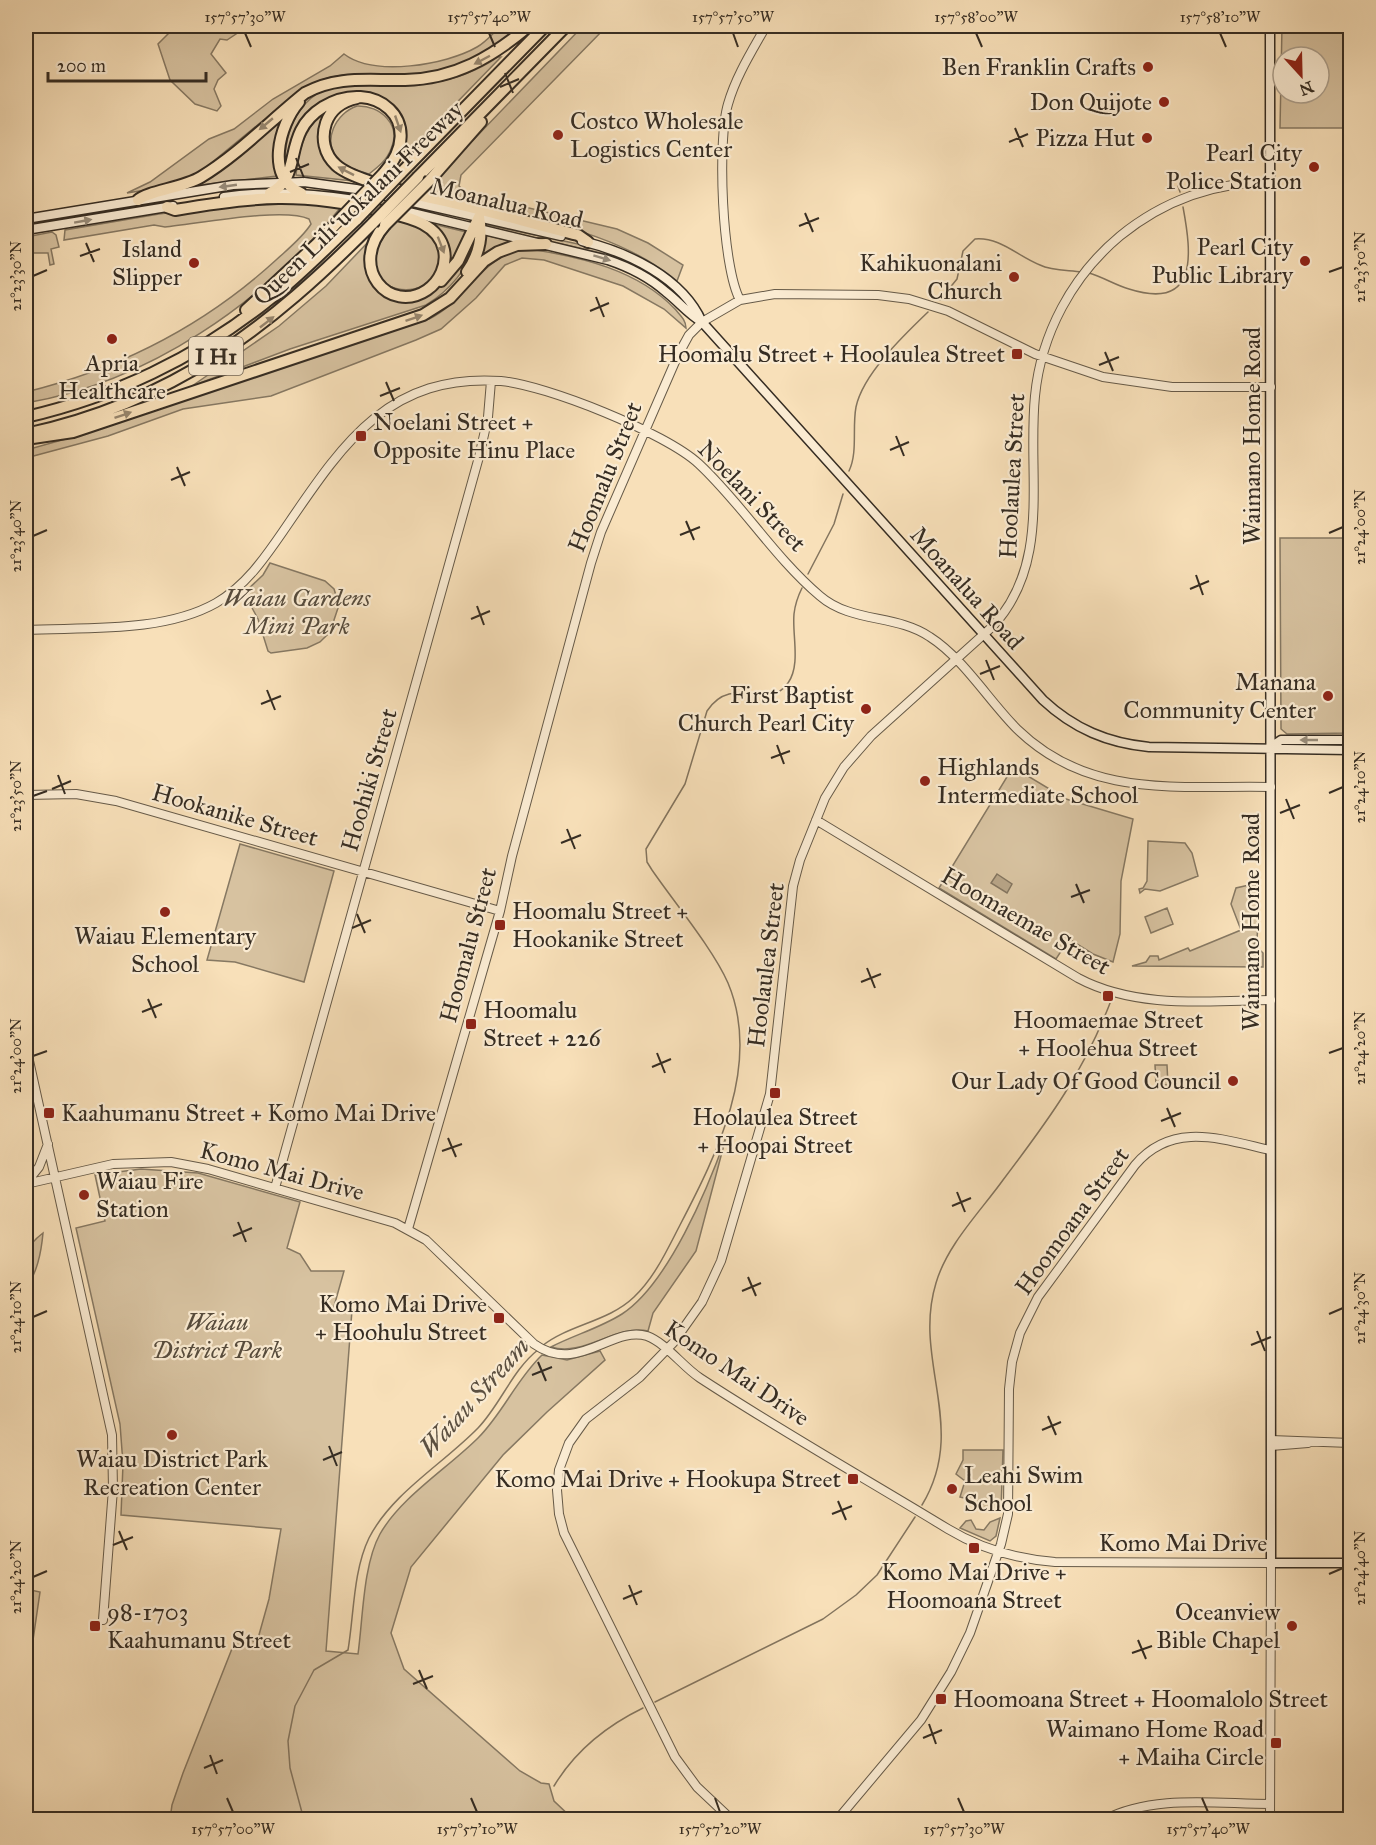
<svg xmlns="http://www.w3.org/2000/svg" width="1376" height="1845" viewBox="0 0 1376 1845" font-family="'IM FELL Great Primer',serif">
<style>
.green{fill:#d7c2a0;stroke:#867862;stroke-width:1.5;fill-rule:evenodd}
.water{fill:#b6a386;stroke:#83745e;stroke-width:1.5}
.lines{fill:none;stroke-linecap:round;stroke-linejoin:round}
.stream{stroke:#83745e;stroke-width:1.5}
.tertiary-casing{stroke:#665a48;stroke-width:10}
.secondary-casing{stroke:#362d23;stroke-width:11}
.motorway-casing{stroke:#362d23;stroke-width:14}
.tertiary{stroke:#faebd2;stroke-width:8}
.secondary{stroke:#faebd2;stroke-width:8}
.motorway{stroke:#f8e0b9;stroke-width:10}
.motorway-bridge-casing{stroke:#362d23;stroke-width:14;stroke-linecap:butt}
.motorway-bridge{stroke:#f8e0b9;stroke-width:10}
.oneway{fill:#97866e}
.oneway2{fill:#988c7a}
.ticks{fill:none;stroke:#362d23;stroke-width:2}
.poi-dot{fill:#8f2418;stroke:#faebd2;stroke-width:2}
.labels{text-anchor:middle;stroke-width:4.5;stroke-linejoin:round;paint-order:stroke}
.shield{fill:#faebd2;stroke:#716658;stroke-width:1.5}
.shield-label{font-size:22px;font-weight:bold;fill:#362d23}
.poi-label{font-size:24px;fill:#362d23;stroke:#faebd2;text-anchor:end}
.street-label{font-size:24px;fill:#362d23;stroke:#faebd2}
.park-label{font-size:24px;font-style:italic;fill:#564b3c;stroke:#faebd2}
.water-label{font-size:26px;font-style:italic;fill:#5c5041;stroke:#faebd2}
.neatline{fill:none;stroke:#362d23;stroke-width:2}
.ticks-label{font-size:15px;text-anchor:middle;fill:#362d23}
</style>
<rect width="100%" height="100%" fill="#f8e0b9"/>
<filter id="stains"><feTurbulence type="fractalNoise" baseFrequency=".00333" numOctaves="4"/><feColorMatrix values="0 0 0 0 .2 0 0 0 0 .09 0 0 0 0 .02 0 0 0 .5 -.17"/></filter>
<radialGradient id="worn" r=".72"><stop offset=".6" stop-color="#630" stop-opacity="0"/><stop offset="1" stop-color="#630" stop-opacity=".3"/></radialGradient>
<path class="green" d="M176,26H248L227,40L220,39L211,54L226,73L218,80L214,89L221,106L217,111L195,104L170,80L158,44Z
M501,26H522C494,50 461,68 424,74C378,82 342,62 299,91L199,173L164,187L127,193L150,182L209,139L234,129L273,99L330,66L344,54C374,77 446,65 477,47C486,42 493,33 501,26Z
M583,26H607L461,175L459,186L466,193L617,229L648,243L683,265L677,281C607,223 509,218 425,190Z
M1282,26H1350V128H1280ZM1283,57H1319V93H1283Z
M498,57H501L399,162C416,125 397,91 354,92L295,132L285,173C283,132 298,91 344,84C370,80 399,86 426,83C451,81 478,71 498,57Z
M357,106C380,105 402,125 391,149C387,160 378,167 369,174C359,171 347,168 339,160C321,141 336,113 357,106Z
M331,107L320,143L354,181L296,175C299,145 306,124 331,107Z
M286,114L276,157L277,176L200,185Z
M268,200L341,207C263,303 149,382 26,403V392C119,369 205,325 276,260C288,249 303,237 311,224L309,219C283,207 197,224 165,227L154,225L64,240L65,230L159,214Z
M396,221C414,224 433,230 438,249C457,312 324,301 396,221Z
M429,223L466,232L463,244L446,270Z
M488,225L597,248L623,258L487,227Z
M52,232L56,235L59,247L51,249L54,264L50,265L48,253H26V237Z
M485,235L514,242L483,257L481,255Z
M372,238L376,286L415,299L474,240C471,267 449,291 426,305L290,349L192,386L279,326L326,286Z
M530,249C581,257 638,270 675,309C680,315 686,320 686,328L664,309L623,286L544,260L522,258L505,265L476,298L441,329L416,340L271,396L183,409L108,436L26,458V450L87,433L156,408L429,319C468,300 483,251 530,249Z
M1280,538H1350V733L1287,734L1281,729Z
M270,563L325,581L334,589L339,605L330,632L320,642L307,648L271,653L268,651L258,619L244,593L263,575Z
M1013,767L1066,799L1133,819L1121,881L1120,934L1113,962L1093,954L1069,939L1056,959L939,888Z
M1148,841L1185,843L1192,853L1198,876L1160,891L1145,889L1140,893L1139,889L1143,888L1147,881Z
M240,844L334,871L304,982L235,962L207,960Z
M1249,885H1260L1257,940L1254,944L1263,953V967L1132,966L1146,962L1150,956H1158L1159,960L1188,948L1190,951L1241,930L1231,904L1236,888Z
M1167,908L1173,924L1151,933L1145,917Z
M1155,1065H1167L1168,1085H1156Z
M726,1137L696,1251L653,1313L648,1331C615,1324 585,1357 551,1347C574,1335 600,1328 622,1314C668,1284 708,1188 726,1137Z
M141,1169L198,1173L300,1202L287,1248L300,1254L311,1271H344L333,1310H352L326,1651L358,1654C363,1618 363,1565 380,1534C401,1497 448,1468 478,1438C503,1413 516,1380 542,1355L567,1360L600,1351L605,1360L547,1412L503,1455L411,1567L391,1633L404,1669L520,1771L541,1783L549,1784L554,1801L573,1819H170L172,1805L183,1773L237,1636L257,1642L269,1599L281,1529L121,1515L123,1464L120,1424L76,1228L105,1221L95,1175Z
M43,1233C41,1255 37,1271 26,1290C25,1263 20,1250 43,1233Z
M963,1450H1003L1001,1511C983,1516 983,1503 970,1499C967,1498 963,1498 960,1497L965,1481L956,1474L963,1460Z
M1000,1518L996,1536L990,1541L960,1528L966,1521L971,1520L976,1529L984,1530L990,1522Z
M26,1589L40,1592L26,1688Z"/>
<path class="water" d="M997,874L1012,884L1007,893L991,883Z"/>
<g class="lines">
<path class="stream" d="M1178,186L1180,192
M1089,273C1103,277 1115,285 1129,289C1198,311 1192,255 1183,207
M940,300L957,279L963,251L975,239C1001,237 1017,256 1040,265C1052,271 1068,270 1082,272
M849,471C858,452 852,428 856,407C863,374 904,335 928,312
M808,574L834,524L843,494
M542,1346C570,1324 608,1322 634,1297C655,1277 667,1250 680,1225C717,1154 762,1064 728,983C713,949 674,902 652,870L647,862L646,849L685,784L707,711C733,672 767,713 788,683C801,665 792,635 794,614C795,605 798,596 802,588
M922,1505C969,1427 912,1361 936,1283C947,1245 980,1212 1003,1180C1050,1118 1084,1072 1112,998
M655,1702L823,1619L856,1595L877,1575L915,1517
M554,1786C575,1751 606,1726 643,1708
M304,1820L290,1768L288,1741L295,1706L314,1670L348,1650C354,1615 353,1571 369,1538C392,1493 443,1464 478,1428C501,1404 512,1370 539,1349"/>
<g class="tertiary-casing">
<path id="tertiary" d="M740,300C722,267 717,141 728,104C736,76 752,51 766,26
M26,630C85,627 163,633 216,603C247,585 266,556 286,527C342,445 388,373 501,381C546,385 666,433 699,464C742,504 774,557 820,596C851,623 897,614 930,637C963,658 989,701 1017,729C1090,800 1179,785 1271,787
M26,795L76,794L116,801L500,911
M816,820L1078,978C1136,1009 1207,1001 1271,1000
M26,1047L112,1435L113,1489L103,1620
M26,1183L39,1167L48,1144
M26,1184L113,1164L171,1162L208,1169L395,1223L426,1240L534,1344C578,1375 612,1325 647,1336C666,1343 682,1366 700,1378C781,1431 866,1479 948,1529C981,1549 1017,1559 1055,1562L1271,1563L1270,1820
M275,1188L479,457L488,417L491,381
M408,1229L500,911L512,856L591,563L601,532L678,355L689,335L702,322L740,300L775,294L878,295L909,299L948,311L1035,354L1103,377L1172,387H1271
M1271,1440L1350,1443
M1271,1446L1308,1443
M732,1820L697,1787L675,1757L564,1533L559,1514L557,1490L559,1470L569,1443L586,1419L640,1377L673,1343L702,1302L721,1261L770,1094L793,886L800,860L825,798L844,767L871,736L993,626C1052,562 1027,475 1035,396C1041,334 1072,276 1120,236C1163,201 1215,182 1271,182
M837,1820L921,1720L951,1672L970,1633L1001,1544L1008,1514L1009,1389L1012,1362L1020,1333L1038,1297L1135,1165C1172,1121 1221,1139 1270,1150
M1104,1820C1153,1794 1217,1804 1270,1804"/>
</g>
<g class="secondary-casing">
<path id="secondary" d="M1270,26L1271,1563H1350
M224,197C268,190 311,193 355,200
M396,209L608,260C629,267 649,277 666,292C679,302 688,314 702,322L1043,700C1074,729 1108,743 1149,747L1350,750
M26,219L233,185L304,182L356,189L561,236
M26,230L173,206
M582,241C627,252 682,277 702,322
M1271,747L1281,740H1350"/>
</g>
<g class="motorway-casing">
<path id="motorway" d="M357,98C343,101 331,109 326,123C321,138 324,154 336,165C352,180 409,193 431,198C480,208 529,223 578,235L588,242
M299,102C279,125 265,178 301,193
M400,174L545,26
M418,177L566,26
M430,180L481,122
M270,193C305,176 280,134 323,107C374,76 429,122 384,173
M138,200C148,191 183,188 201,177C239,154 271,120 305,93C338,75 369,81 405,80C455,79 492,57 529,26
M167,207L175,210C256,196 301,192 382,211C406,217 438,222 444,250C447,265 440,281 427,290C390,315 347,268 385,225
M467,272C479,255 483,237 479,217
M441,281L458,261L479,217
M246,310L317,244L343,216
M26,417C113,397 196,358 266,302C299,277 327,247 357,219
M26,434C174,402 269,328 373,223
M26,439L73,432L423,315L450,298L484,261L498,252L517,245L546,244"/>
</g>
<use href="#tertiary" class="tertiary"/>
<use href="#secondary" class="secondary"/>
<use href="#motorway" class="motorway"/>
<g class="motorway-bridge-casing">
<path id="motorway-bridge" d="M343,216L384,173
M357,219L400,174
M373,223L418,177
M385,225L430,180"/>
</g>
<use href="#motorway-bridge" class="motorway-bridge"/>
</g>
<defs><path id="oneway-solid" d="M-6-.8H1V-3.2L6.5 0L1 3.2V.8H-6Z" transform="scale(1.5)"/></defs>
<g class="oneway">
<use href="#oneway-solid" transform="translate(482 60) rotate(152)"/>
<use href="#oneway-solid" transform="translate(266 124) rotate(140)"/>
<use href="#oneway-solid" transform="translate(398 124) rotate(71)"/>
<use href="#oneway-solid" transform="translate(346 171) rotate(-153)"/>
<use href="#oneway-solid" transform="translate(441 245) rotate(69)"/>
<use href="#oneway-solid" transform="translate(414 318) rotate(-19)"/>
<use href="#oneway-solid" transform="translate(267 322) rotate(-38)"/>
<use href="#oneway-solid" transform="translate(123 415) rotate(-19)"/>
</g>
<g class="oneway2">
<use href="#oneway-solid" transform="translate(228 186) rotate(172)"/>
<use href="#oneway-solid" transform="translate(83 221) rotate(-10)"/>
<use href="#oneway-solid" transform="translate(602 258) rotate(17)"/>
<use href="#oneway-solid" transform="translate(1309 740) rotate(-180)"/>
</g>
<path class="ticks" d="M245,33L251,47M489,33L495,47M733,33L738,47M976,33L982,47M1220,33L1226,47M505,73L513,93M500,87L519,79M1015,128L1023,147M1009,142L1028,134M296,158L304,178M290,172L309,164M805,213L813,232M799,226L819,218M86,243L94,262M80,256L100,249M1329,272L1343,267M33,276L47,270M596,297L604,317M590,311L609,303M1105,352L1113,371M1099,365L1119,357M386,382L394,401M380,396L400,388M896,436L904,456M890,450L909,442M177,467L185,486M171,480L190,472M686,521L694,540M1329,533L1343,527M680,535L700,527M33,536L47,530M1196,575L1203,595M1190,589L1209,581M477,606L484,625M471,619L490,611M986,660L994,680M980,674L1000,666M267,690L275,710M261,704L281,696M777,745L784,764M771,758L790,751M58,775L65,794M52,789L71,781M1329,793L1343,787M33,796L47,791M1286,799L1294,819M1280,813L1300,805M567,829L575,849M561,843L581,835M1076,884L1084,903M1071,897L1090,890M357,914L365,933M352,928L371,920M867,968L875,988M861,982L881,974M148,999L156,1018M142,1012L162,1004M657,1053L665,1073M1329,1053L1343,1048M33,1056L47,1051M652,1067L671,1059M1167,1108L1175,1127M1161,1121L1181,1113M448,1138L456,1157M442,1151L462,1144M957,1192L965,1212M952,1206L971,1198M238,1222L246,1242M233,1236L252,1228M748,1277L756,1296M742,1291L761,1283M1329,1314L1343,1308M33,1317L47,1311M1257,1331L1265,1351M1251,1345L1271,1337M538,1362L546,1381M532,1375L552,1367M1048,1416L1056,1435M1042,1430L1061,1422M329,1446L337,1466M323,1460L342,1452M838,1501L846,1520M832,1514L852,1506M119,1531L127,1550M113,1545L133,1537M1329,1574L1343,1568M33,1577L47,1571M629,1585L637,1605M623,1599L642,1591M1138,1640L1146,1659M1132,1653L1152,1646M419,1670L427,1689M413,1684L433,1676M929,1724L936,1744M923,1738L942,1730M210,1755L217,1774M204,1768L223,1760M227,1798L233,1812M471,1798L477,1812M715,1798L720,1812M958,1798L964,1812M1202,1798L1208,1812"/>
<g class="poi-dot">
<circle cx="1148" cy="67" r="6"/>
<circle cx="1164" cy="102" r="6"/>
<circle cx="558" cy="135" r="6"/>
<circle cx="1147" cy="138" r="6"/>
<circle cx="1314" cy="167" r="6"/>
<circle cx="1305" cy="261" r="6"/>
<circle cx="194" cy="263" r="6"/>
<circle cx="1014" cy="277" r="6"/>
<circle cx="112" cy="339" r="6"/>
<rect x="1011" y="348" width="12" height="12" rx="3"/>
<rect x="355" y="430" width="12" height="12" rx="3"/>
<circle cx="1328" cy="696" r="6"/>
<circle cx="866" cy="709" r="6"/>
<circle cx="925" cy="781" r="6"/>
<circle cx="165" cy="912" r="6"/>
<rect x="494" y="919" width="12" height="12" rx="3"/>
<rect x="1102" y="990" width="12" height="12" rx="3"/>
<rect x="465" y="1018" width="12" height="12" rx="3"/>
<circle cx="1233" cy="1081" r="6"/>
<rect x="769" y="1087" width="12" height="12" rx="3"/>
<rect x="43" y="1107" width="12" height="12" rx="3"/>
<circle cx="84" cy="1195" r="6"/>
<rect x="493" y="1312" width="12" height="12" rx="3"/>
<circle cx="172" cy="1435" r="6"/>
<rect x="847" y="1473" width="12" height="12" rx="3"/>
<circle cx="952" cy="1489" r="6"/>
<rect x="968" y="1542" width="12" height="12" rx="3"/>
<rect x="89" y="1620" width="12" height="12" rx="3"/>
<circle cx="1292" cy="1626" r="6"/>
<rect x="935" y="1693" width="12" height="12" rx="3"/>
<rect x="1270" y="1737" width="12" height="12" rx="3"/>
</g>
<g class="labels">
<rect class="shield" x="189" y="337" width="54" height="38" rx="4.5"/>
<g class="shield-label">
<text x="216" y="364">I H1</text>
</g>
<g class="poi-label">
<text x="1136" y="75">Ben Franklin Crafts</text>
<text x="1152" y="110">Don Quijote</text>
<text x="570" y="129" text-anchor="start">Costco Wholesale<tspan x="570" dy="28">Logistics Center</tspan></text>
<text x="1135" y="146">Pizza Hut</text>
<text x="1302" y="161">Pearl City<tspan x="1302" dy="28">Police Station</tspan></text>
<text x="1293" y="255">Pearl City<tspan x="1293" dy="28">Public Library</tspan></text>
<text x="182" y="257">Island<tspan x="182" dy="28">Slipper</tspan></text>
<text x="1002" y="271">Kahikuonalani<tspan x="1002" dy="28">Church</tspan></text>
<text x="1005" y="362">Hoomalu Street + Hoolaulea Street</text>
<text x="112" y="371" text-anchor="middle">Apria<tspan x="112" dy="28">Healthcare</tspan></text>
<text x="373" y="430" text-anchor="start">Noelani Street +<tspan x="373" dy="28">Opposite Hinu Place</tspan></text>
<text x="1316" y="690">Manana<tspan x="1316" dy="28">Community Center</tspan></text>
<text x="854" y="703">First Baptist<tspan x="854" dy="28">Church Pearl City</tspan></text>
<text x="937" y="775" text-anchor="start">Highlands<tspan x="937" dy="28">Intermediate School</tspan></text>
<text x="512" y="919" text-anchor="start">Hoomalu Street +<tspan x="512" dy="28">Hookanike Street</tspan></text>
<text x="165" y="944" text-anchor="middle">Waiau Elementary<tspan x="165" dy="28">School</tspan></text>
<text x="483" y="1018" text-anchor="start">Hoomalu<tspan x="483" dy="28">Street + 226</tspan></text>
<text x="1108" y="1028" text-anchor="middle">Hoomaemae Street<tspan x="1108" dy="28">+ Hoolehua Street</tspan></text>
<text x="1221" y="1089">Our Lady Of Good Council</text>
<text x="61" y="1121" text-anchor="start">Kaahumanu Street + Komo Mai Drive</text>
<text x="775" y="1125" text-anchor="middle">Hoolaulea Street<tspan x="775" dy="28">+ Hoopai Street</tspan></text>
<text x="96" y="1189" text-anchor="start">Waiau Fire<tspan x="96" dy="28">Station</tspan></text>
<text x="487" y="1312">Komo Mai Drive<tspan x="487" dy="28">+ Hoohulu Street</tspan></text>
<text x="172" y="1467" text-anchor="middle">Waiau District Park<tspan x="172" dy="28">Recreation Center</tspan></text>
<text x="964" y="1483" text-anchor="start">Leahi Swim<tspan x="964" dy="28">School</tspan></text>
<text x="841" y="1487">Komo Mai Drive + Hookupa Street</text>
<text x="974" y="1580" text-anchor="middle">Komo Mai Drive +<tspan x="974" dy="28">Hoomoana Street</tspan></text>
<text x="107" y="1620" text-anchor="start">98-1703<tspan x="107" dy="28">Kaahumanu Street</tspan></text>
<text x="1280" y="1620">Oceanview<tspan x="1280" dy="28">Bible Chapel</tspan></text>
<text x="953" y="1707" text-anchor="start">Hoomoana Street + Hoomalolo Street</text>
<text x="1264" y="1737">Waimano Home Road<tspan x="1264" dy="28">+ Maiha Circle</tspan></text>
</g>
<g class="street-label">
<text transform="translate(358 203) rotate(-44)" y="8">Queen Liliʻuokalani Freeway</text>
<text transform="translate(507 203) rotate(13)" y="8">Moanalua Road</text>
<text transform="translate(1252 436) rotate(-90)" y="8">Waimano Home Road</text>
<text transform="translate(1012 476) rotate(-87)" y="8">Hoolaulea Street</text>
<text transform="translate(605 477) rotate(-68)" y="8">Hoomalu Street</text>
<text transform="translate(752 496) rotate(46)" y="8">Noelani Street</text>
<text transform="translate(967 588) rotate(48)" y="8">Moanalua Road</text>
<text transform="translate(369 780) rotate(-74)" y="8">Hoohiki Street</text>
<text transform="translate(235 815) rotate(16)" y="8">Hookanike Street</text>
<text transform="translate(1026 921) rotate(30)" y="8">Hoomaemae Street</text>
<text transform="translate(1251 922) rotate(-90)" y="8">Waimano Home Road</text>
<text transform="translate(468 945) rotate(-75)" y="8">Hoomalu Street</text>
<text transform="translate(766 965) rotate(-83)" y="8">Hoolaulea Street</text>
<text transform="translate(282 1171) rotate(15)" y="8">Komo Mai Drive</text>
<text transform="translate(1072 1221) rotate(-54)" y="8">Hoomoana Street</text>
<text transform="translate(737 1373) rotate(34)" y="8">Komo Mai Drive</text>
<text x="1183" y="1551">Komo Mai Drive</text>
</g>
<g class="park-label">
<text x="297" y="606">Waiau Gardens<tspan x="297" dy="28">Mini Park</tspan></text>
<text x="217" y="1330">Waiau<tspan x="217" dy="28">District Park</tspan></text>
</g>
<g class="water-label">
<text transform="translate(474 1397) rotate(-48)" y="9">Waiau Stream</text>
</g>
</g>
<rect width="1376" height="1845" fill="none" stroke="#f8e0b9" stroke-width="66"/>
<g transform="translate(1301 75) rotate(158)"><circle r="28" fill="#faebd2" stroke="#ac9f8c" stroke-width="1.5"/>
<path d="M0-4.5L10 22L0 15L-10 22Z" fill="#8f2418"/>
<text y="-9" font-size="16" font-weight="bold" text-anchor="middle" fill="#362d23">N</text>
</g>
<path d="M48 72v9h158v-9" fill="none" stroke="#362d23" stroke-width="3"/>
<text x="57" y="72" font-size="18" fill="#362d23" stroke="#faebd2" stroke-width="4.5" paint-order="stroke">200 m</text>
<rect x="33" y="33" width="1310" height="1779" class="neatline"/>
<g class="ticks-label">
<text x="245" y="22">157°57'30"W</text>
<text x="489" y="22">157°57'40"W</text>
<text x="733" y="22">157°57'50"W</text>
<text x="976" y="22">157°58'00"W</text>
<text x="1220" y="22">157°58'10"W</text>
<text transform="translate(1360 267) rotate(-90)" y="5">21°23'50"N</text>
<text transform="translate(16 276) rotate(-90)" y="5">21°23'30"N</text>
<text transform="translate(1360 527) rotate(-90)" y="5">21°24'00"N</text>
<text transform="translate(16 536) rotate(-90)" y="5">21°23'40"N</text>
<text transform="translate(1360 787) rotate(-90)" y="5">21°24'10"N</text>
<text transform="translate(16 796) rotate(-90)" y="5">21°23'50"N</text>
<text transform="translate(1360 1048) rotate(-90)" y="5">21°24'20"N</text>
<text transform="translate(16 1056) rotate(-90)" y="5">21°24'00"N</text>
<text transform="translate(1360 1308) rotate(-90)" y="5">21°24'30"N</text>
<text transform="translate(16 1317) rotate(-90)" y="5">21°24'10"N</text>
<text transform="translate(1360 1568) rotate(-90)" y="5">21°24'40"N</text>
<text transform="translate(16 1577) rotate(-90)" y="5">21°24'20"N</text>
<text x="233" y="1834">157°57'00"W</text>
<text x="477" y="1834">157°57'10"W</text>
<text x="720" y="1834">157°57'20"W</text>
<text x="964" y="1834">157°57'30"W</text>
<text x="1208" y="1834">157°57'40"W</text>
</g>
<rect width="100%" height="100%" filter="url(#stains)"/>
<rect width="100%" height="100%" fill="url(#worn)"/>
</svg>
